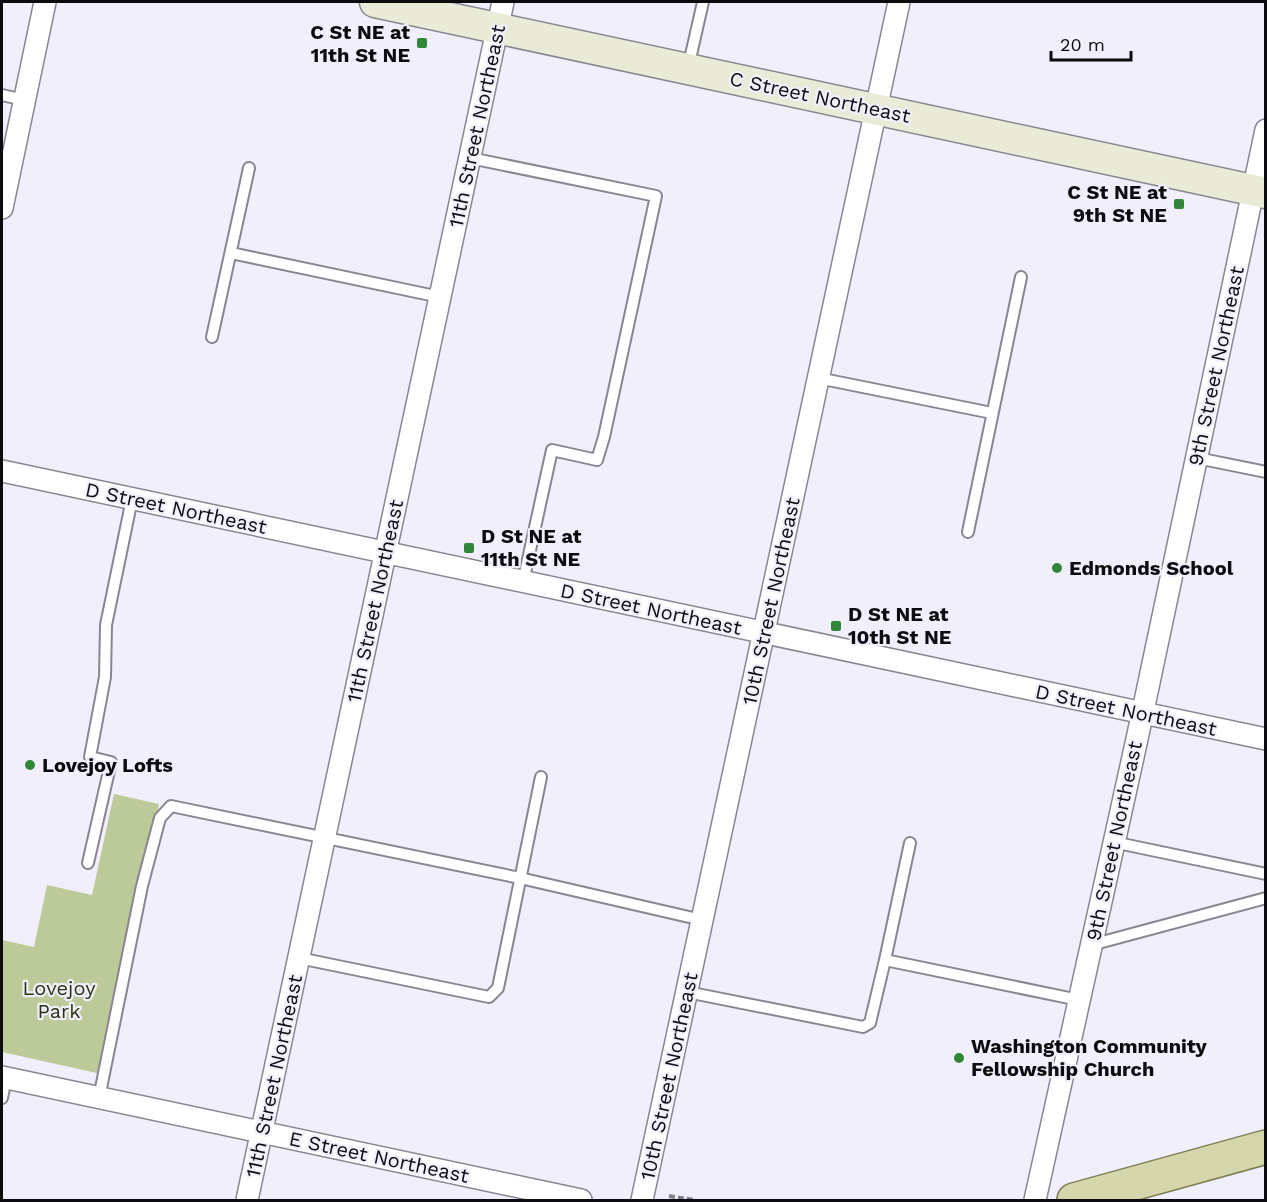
<svg xmlns="http://www.w3.org/2000/svg" width="1267" height="1202" viewBox="0 0 1267 1202" font-family="'Work Sans',sans-serif">
<style>
.green{fill:#bcca99}
.lines{fill:none;stroke-linecap:round;stroke-linejoin:round}
.service-casing{stroke:#888691;stroke-width:14}
.minor-casing{stroke:#888691;stroke-width:24}
.secondary-casing{stroke:#888691;stroke-width:33}
.primary-casing{stroke:#7d7d52;stroke-width:36}
.path{stroke:#817f88;stroke-width:4;stroke-dasharray:6 3;stroke-linecap:butt}
.service{stroke:#fff;stroke-width:10}
.minor{stroke:#fff;stroke-width:21}
.secondary{stroke:#eaebd6;stroke-width:30}
.primary{stroke:#d6d6ad;stroke-width:33}
.poi-dot{fill:#2f8737;stroke:#f1effc;stroke-width:2}
.labels{text-anchor:middle;stroke-width:4.5;stroke-linejoin:round;paint-order:stroke}
.poi-label{font-size:20px;font-weight:bold;fill:#0c0b0f;stroke:#f1effc;text-anchor:start}
.street-label{font-size:20px;fill:#0c0b0f;stroke:#f1effc}
.park-label{font-size:20px;fill:#2a320f;stroke:#f1effc}
</style>
<rect width="100%" height="100%" fill="#f1effc"/>
<path class="green" d="M114,794L159,804L101,1074L2,1052V940L34,947L47,885L92,895Z"/>
<g class="lines">
<g class="service-casing">
<path id="service" d="M688,68L703,2
M2,95L24,100
M470,158L656,196L604,437L597,460L552,450L523,582
M231,253L440,297
M212,337L249,168
M818,378L992,413
M1197,458L1266,472
M968,532L1021,277
M1113,842L1266,874
M88,863L111,762L90,757L105,677L106,625L132,499
M1091,945L1266,898
M299,958L489,997L498,988L541,777
M885,960L1079,1000
M687,992L863,1027L870,1023L885,960L910,843
M2,1098L6,1078
M99,1098L142,886L160,818L171,806L520,878L702,920"/>
</g>
<g class="minor-casing">
<path id="minor" d="M2,208L45,2
M2,471L1266,739
M2,1077L581,1200
M247,1200L503,2
M642,1200L899,2
M1035,1200L1137,739L1266,130"/>
</g>
<g class="secondary-casing">
<path id="secondary" d="M375,2L1266,193"/>
</g>
<g class="primary-casing">
<path id="primary" d="M1074,1200L1266,1147"/>
</g>
<path class="path" d="M669,1196L694,1200"/>
<use href="#service" class="service"/>
<use href="#minor" class="minor"/>
<use href="#secondary" class="secondary"/>
<use href="#primary" class="primary"/>
</g>
<g class="poi-dot">
<rect x="416" y="37" width="12" height="12" rx="3"/>
<rect x="1173" y="198" width="12" height="12" rx="3"/>
<rect x="463" y="542" width="12" height="12" rx="3"/>
<circle cx="1057" cy="568" r="6"/>
<rect x="830" y="620" width="12" height="12" rx="3"/>
<circle cx="30" cy="765" r="6"/>
<circle cx="959" cy="1058" r="6"/>
</g>
<g class="labels">
<g class="poi-label">
<text x="410" y="39" text-anchor="end">C St NE at<tspan x="410" dy="23">11th St NE</tspan></text>
<text x="1167" y="199" text-anchor="end">C St NE at<tspan x="1167" dy="23">9th St NE</tspan></text>
<text x="481" y="543">D St NE at<tspan x="481" dy="23">11th St NE</tspan></text>
<text x="1069" y="575">Edmonds School</text>
<text x="848" y="621">D St NE at<tspan x="848" dy="23">10th St NE</tspan></text>
<text x="42" y="772">Lovejoy Lofts</text>
<text x="971" y="1053">Washington Community<tspan x="971" dy="23">Fellowship Church</tspan></text>
</g>
<g class="street-label">
<text transform="translate(820 97) rotate(12)" y="7">C Street Northeast</text>
<text transform="translate(477 126) rotate(-78)" y="7">11th Street Northeast</text>
<text transform="translate(1216 366) rotate(-78)" y="7">9th Street Northeast</text>
<text transform="translate(176 508) rotate(12)" y="7">D Street Northeast</text>
<text transform="translate(375 601) rotate(-78)" y="7">11th Street Northeast</text>
<text transform="translate(771 601) rotate(-78)" y="7">10th Street Northeast</text>
<text transform="translate(651 609) rotate(12)" y="7">D Street Northeast</text>
<text transform="translate(1126 710) rotate(12)" y="7">D Street Northeast</text>
<text transform="translate(1114 841) rotate(-78)" y="7">9th Street Northeast</text>
<text transform="translate(274 1076) rotate(-78)" y="7">11th Street Northeast</text>
<text transform="translate(669 1076) rotate(-78)" y="7">10th Street Northeast</text>
<text transform="translate(379 1157) rotate(12)" y="7">E Street Northeast</text>
</g>
<g class="park-label">
<text x="59" y="995">Lovejoy<tspan x="59" dy="23">Park</tspan></text>
</g>
</g>
<rect width="1267" height="1202" fill="none" stroke="#0c0b0f" stroke-width="6"/>
<path d="M1051 51v9h80v-9" fill="none" stroke="#0c0b0f" stroke-width="3"/>
<text x="1060" y="51" font-size="18" fill="#0c0b0f" stroke="#f1effc" stroke-width="4.5" paint-order="stroke">20 m</text>
</svg>
